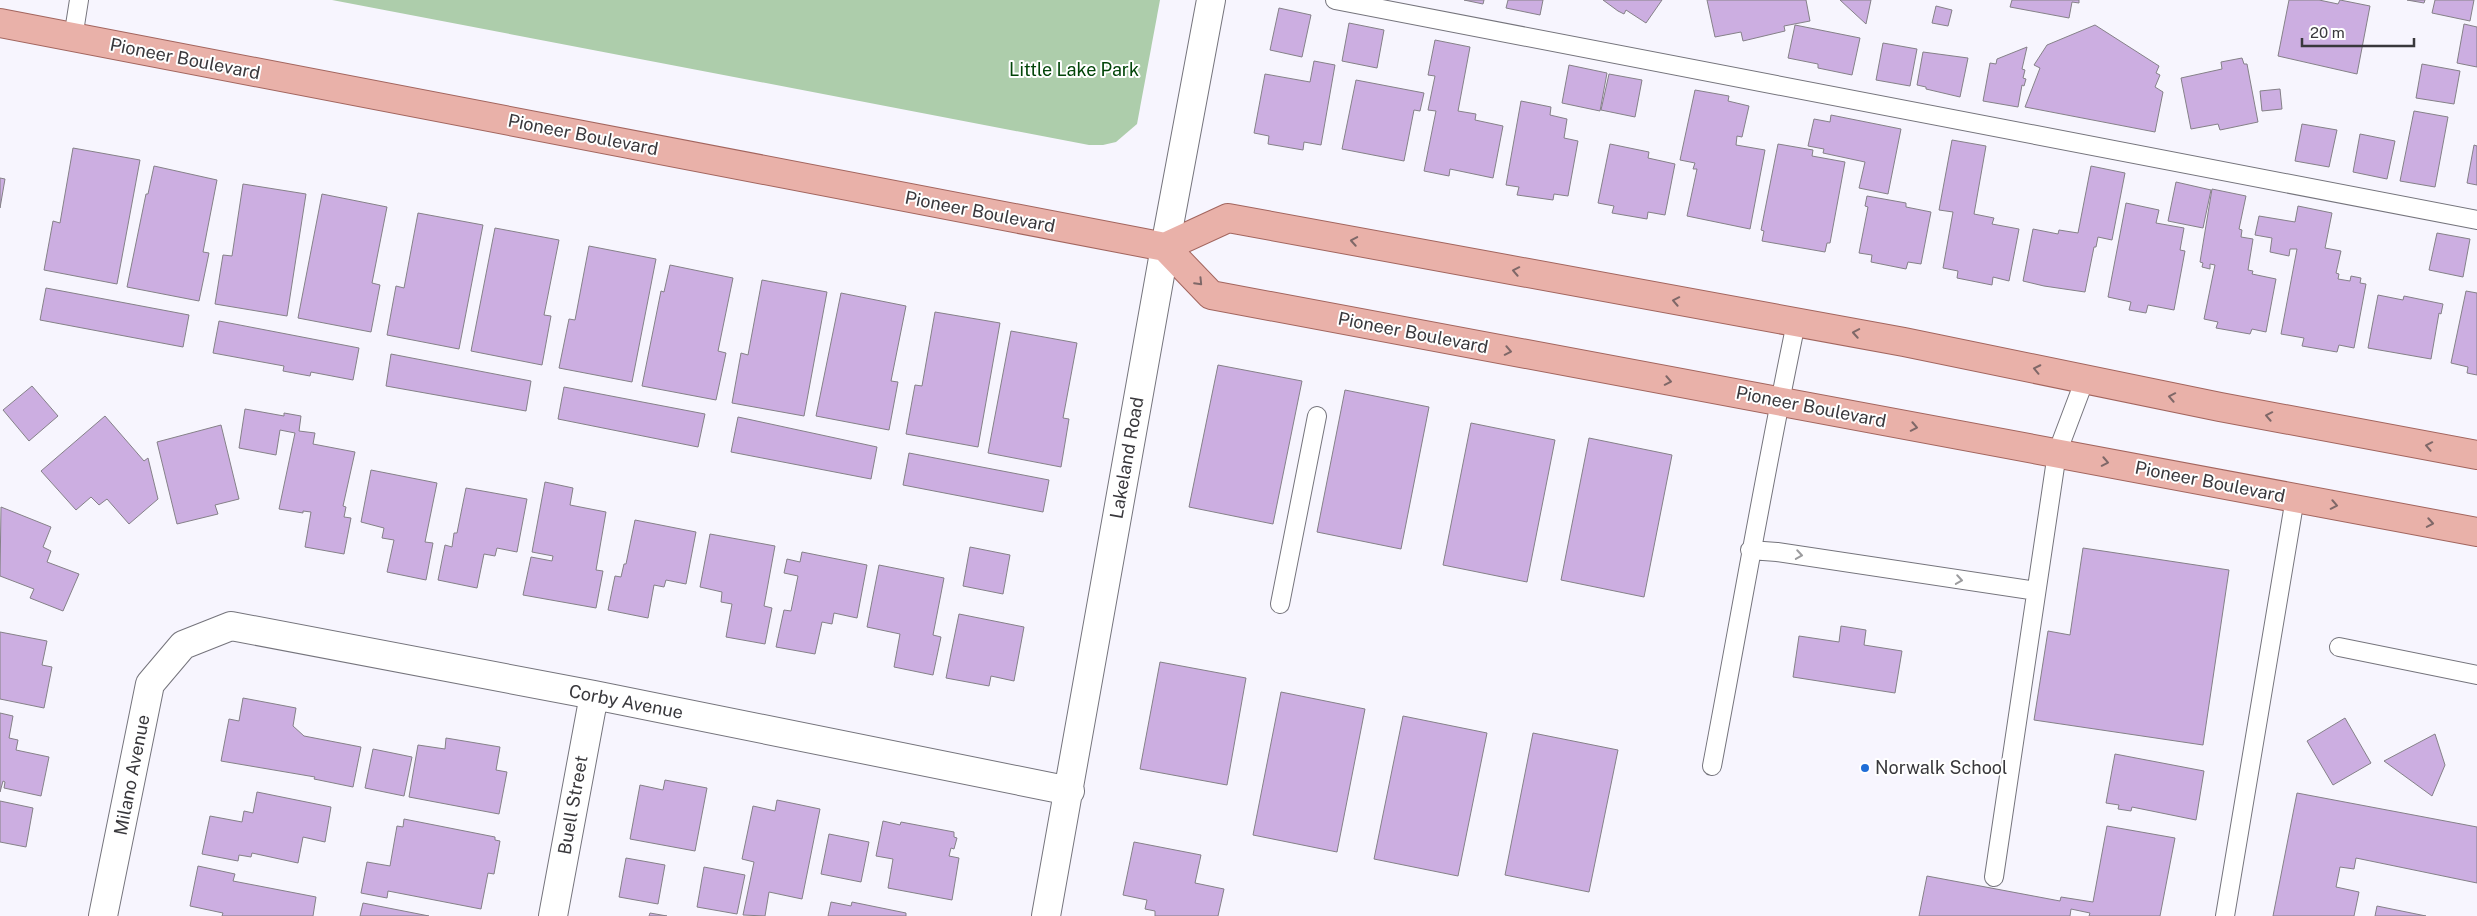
<svg xmlns="http://www.w3.org/2000/svg" width="2477" height="916" viewBox="0 0 2477 916" font-family="'Public Sans',sans-serif">
<style>
.green{fill:#adcdab}
.building{fill:#ccaee1;stroke:#858188}
.lines{fill:none;stroke-linecap:round;stroke-linejoin:round}
.lane-casing{stroke:#75747c;stroke-width:20}
.street-casing{stroke:#75747c;stroke-width:30}
.secondary-casing{stroke:#75747c;stroke-width:30}
.primary-casing{stroke:#a2655e;stroke-width:30}
.lane{stroke:#fff;stroke-width:18}
.street{stroke:#fff;stroke-width:28}
.secondary{stroke:#fff;stroke-width:28}
.primary{stroke:#e9b1a9;stroke-width:28}
.oneway{stroke:#7f6868}
.oneway2{stroke:#9c9c9e}
.poi-dot{fill:#1f6dd7;stroke:#fff;stroke-width:2}
.labels{text-anchor:middle;stroke-width:4;stroke-linejoin:round;paint-order:stroke}
.street-label{font-size:18px;fill:#39383c;stroke:#fff}
.park-label{font-size:18px;fill:#024509;stroke:#fff}
.poi-label{font-size:18px;fill:#39383c;stroke:#fff;text-anchor:start}
</style>
<rect width="100%" height="100%" fill="#f7f5fe"/>
<path class="green" d="M332,0H1160L1137,124L1116,142L1103,145H1089Z"/>
<path class="building" d="M1464,0H1484L1483,4Z
M1508,0H1543L1540,15L1506,8Z
M1603,0H1662L1646,23L1626,10L1624,14L1618,11Z
M1707,0H1806L1810,21L1784,26L1785,31L1743,41L1741,32L1715,37Z
M1840,0H1871L1866,24Z
M2012,0H2079V3L2072,2L2069,18L2010,7Z
M2289,0H2319L2338,4L2340,0L2370,6L2357,74L2278,56Z
M2407,0H2425L2424,3Z
M2435,0H2474L2470,21L2432,13Z
M1936,6L1952,10L1948,26L1932,23Z
M1279,8L1311,15L1302,57L1270,50Z
M1349,23L1384,30L1377,68L1342,61Z
M2464,24L2477,27V67L2457,63Z
M1795,25L1860,38L1852,75L1818,68V64L1788,58Z
M2095,25L2159,66L2156,73L2160,75L2155,87L2163,92L2155,132L2025,107L2040,68L2034,65L2047,45Z
M1435,40L1470,47L1458,111L1476,114L1475,120L1503,126L1493,178L1450,169L1449,176L1424,171L1436,111L1428,110L1435,76L1428,75Z
M1883,43L1917,49L1910,86L1876,80Z
M2027,47L2022,69L2025,70L2023,78L2026,79L2024,86L2022,85L2018,107L1983,101L1990,63L1996,64L1997,59Z
M1923,52L1968,58L1960,97L1926,89V87L1917,85Z
M2242,58L2244,64H2247L2258,122L2220,130L2218,124L2191,129L2181,78L2222,69L2221,62Z
M1314,61L1335,65L1321,145L1304,142L1303,150L1268,144L1269,136L1254,133L1265,74L1310,82Z
M2422,64L2460,71L2454,104L2416,98Z
M1569,65L1607,73L1600,111L1562,103Z
M1609,74L1642,80L1635,117L1601,110Z
M1356,80L1424,93L1420,111L1414,110L1404,161L1342,149Z
M2280,89L2282,109L2262,111L2260,91Z
M1695,90L1729,96L1728,101L1749,106L1742,137L1737,136L1736,145L1765,150L1750,229L1687,216L1697,169H1693L1695,163L1680,160Z
M1521,101L1551,107L1550,115L1567,119L1564,138L1578,141L1568,196L1554,194L1553,200L1517,195L1519,187L1506,185Z
M2414,111L2448,117L2435,187L2400,181Z
M1831,115L1901,129L1888,194L1859,188L1865,162L1823,153L1824,149L1808,146L1814,119L1830,122Z
M2302,124L2337,130L2329,167L2295,161Z
M2360,134L2395,141L2387,179L2353,172Z
M1952,140L1986,146L1974,214L1994,218L1992,224L2019,229L2009,281L1993,277L1992,285L1957,278L1958,271L1943,268L1953,212L1939,210Z
M1610,144L1649,152L1648,158L1675,164L1665,215L1648,212L1647,219L1612,213L1614,206L1598,203Z
M1778,144L1813,150L1812,156L1845,162L1830,243H1827L1825,252L1762,241L1764,231L1761,230Z
M2474,145L2477,146V185L2467,183Z
M73,148L140,160L117,284L44,270L53,221L60,223Z
M154,166L217,180L203,252L209,253L199,301L127,287L146,194H148Z
M2091,166L2125,173L2112,240L2098,237L2096,247H2094L2085,292L2044,286L2023,281L2033,229L2058,234L2059,230L2078,233Z
M0,178L5,179L0,208Z
M2176,182L2211,190L2203,228L2168,221Z
M243,184L306,194L287,316L215,304L223,255L232,256Z
M2212,189L2246,196L2239,229L2242,230L2241,237L2253,239L2248,270L2253,271L2252,274L2276,279L2266,332L2252,329L2250,334L2216,328L2218,322L2204,319L2215,265L2210,264V269L2202,267L2203,263L2200,262Z
M322,194L387,207L372,283L380,285L371,332L298,318Z
M1867,196L1906,203V207L1931,212L1921,264L1908,262L1906,269L1871,262L1872,255L1859,253L1868,207L1865,206Z
M2126,203L2159,210L2156,223L2184,228L2180,250L2185,251L2174,310L2148,305L2146,313L2129,310L2131,302L2108,297Z
M2298,206L2332,213L2325,248L2341,251L2336,273L2339,274L2338,279L2350,281L2351,276L2361,278L2360,283L2366,284L2354,348L2339,345L2337,352L2302,346L2304,338L2281,334L2297,249H2290L2289,256L2270,252L2272,238L2255,235L2259,216L2295,222Z
M418,213L483,225L459,349L387,335L396,286L404,288Z
M495,228L559,240L544,315L551,316L542,365L471,351Z
M2437,233L2470,239L2463,277L2429,270Z
M589,246L656,259L632,382L559,368L569,319L575,320Z
M670,265L733,278L718,351L726,353L716,400L642,386L661,291L664,292Z
M762,280L827,292L804,416L732,403L741,353L748,355Z
M46,288L189,315L183,347L40,320Z
M2466,291L2477,293V375L2467,373L2468,367L2451,363Z
M841,293L906,306L891,381L898,382L889,430L816,416Z
M2378,295L2403,300L2404,296L2443,304L2441,314L2439,313L2431,359L2368,348Z
M935,312L1000,323L978,447L906,434L915,385L922,386Z
M219,321L359,348L353,380L311,372L310,376L283,371L284,366L213,353Z
M1011,331L1077,343L1063,418L1069,419L1061,467L988,453Z
M391,354L531,381L526,411L386,386Z
M1218,365L1302,381L1273,524L1189,507Z
M32,386L58,416L29,441L3,410Z
M564,387L705,414L698,447L558,419Z
M1345,390L1429,407L1401,549L1317,532Z
M245,409L284,416V413L301,416L299,431L315,433L313,444L355,452L343,506L346,507L344,517L351,518L344,554L305,547L311,512L303,511V513L279,509L295,433L280,430L276,455L239,448Z
M105,416L144,461L148,458L158,499L129,524L107,499L99,505L91,497L76,510L41,471Z
M738,417L877,447L871,479L731,452Z
M1471,423L1555,440L1527,582L1443,565Z
M221,425L239,499L215,505L218,514L177,524L157,442Z
M1589,438L1672,455L1644,597L1561,580Z
M909,453L1049,480L1043,512L903,485Z
M371,470L437,483L425,542L433,543L426,580L387,572L394,540L382,538L384,528L361,522Z
M545,482L573,488L570,505L606,512L596,570L603,571L596,608L523,595L531,557L552,561L553,556L532,552Z
M466,488L527,499L517,552L497,548L495,556L484,554L477,588L438,580L445,545L452,547L454,533H457Z
M1,507L51,527L43,547L51,551L47,562L79,574L63,611L30,598L34,589L0,576Z
M635,520L696,532L686,584L666,580L664,587L654,585L648,618L608,610L615,576L621,577L624,564H626Z
M710,534L775,546L764,606L772,608L765,644L726,637L732,604L721,602L722,592L700,587Z
M970,547L1010,555L1003,594L963,586Z
M2083,548L2229,570L2203,745L2034,720L2048,631L2070,635Z
M802,552L867,565L857,618L834,613L832,624L822,622L815,654L776,647L784,610L791,611L798,576L784,573L787,559L800,562Z
M879,565L944,578L933,635L941,637L933,675L894,667L900,634L867,627Z
M959,614L1024,627L1014,681L991,676L989,686L946,678Z
M1841,626L1866,630L1864,645L1902,651L1895,693L1793,677L1799,636L1839,642Z
M0,632L47,641L42,665L52,667L44,708L0,699Z
M1160,662L1246,678L1227,785L1140,769Z
M1281,692L1365,709L1337,852L1253,835Z
M243,698L296,708L293,726L304,736L361,747L353,787L314,779L315,777L221,761L229,719L239,721Z
M0,713L13,716L9,738L18,740L16,750L49,757L41,796L4,788L5,782L3,781L0,792Z
M1403,716L1487,733L1458,876L1374,859Z
M2345,718L2371,763L2333,785L2307,741Z
M1533,733L1618,750L1589,892L1505,875Z
M2435,734L2445,765L2432,796L2384,761Z
M446,738L500,747L496,770L507,772L499,814L409,797L418,745L445,749Z
M373,749L412,757L404,796L365,788Z
M2115,754L2204,771L2196,820L2132,807L2131,811L2118,809L2119,805L2106,803Z
M665,780L707,788L695,851L630,839L640,785L663,790Z
M257,792L331,807L325,842L303,837L298,863L252,853L251,857L239,855L238,861L202,854L210,816L242,822L244,811L253,813Z
M2297,793L2477,827V883L2356,858L2354,869L2340,867L2336,887L2359,892L2354,916H2273Z
M777,800L820,809L802,899L769,892L765,916L743,915L754,862L742,859L753,806L775,811Z
M0,801L33,808L26,847L0,842Z
M404,819L495,837V840L500,841L494,874L488,873L481,909L388,891L387,898L361,893L367,862L390,866L397,826L403,827Z
M883,821L900,825L901,822L954,832V837L957,838L954,849L951,848L949,856L959,858L952,900L888,888L893,859L876,856Z
M2107,826L2175,838L2160,916H2089L2090,913L2071,909L2070,916H1919L1927,876L2060,901L2061,897L2093,902Z
M829,834L869,842L861,882L821,874Z
M1134,842L1201,855L1195,883L1224,889L1218,916H1155V911L1145,909L1147,900L1123,895Z
M626,858L665,865L658,904L619,897Z
M198,866L235,874L233,881L316,897L313,916H222L223,913L190,906Z
M704,867L745,875L737,914L697,907Z
M831,902L851,906L852,902L906,913V916H828Z
M363,903L429,916H360Z
M2377,906L2426,916H2375Z
M650,913L667,916H649Z"/>
<g class="lines">
<g class="lane-casing">
<path id="lane" d="M1335,0L2477,220
M73,38L79,0
M1750,550L1777,552L2036,591
M1280,604L1317,416
M2339,647L2477,675
M1712,766C1740,618 1765,470 1796,323
M1994,877L2057,453L2085,379
M2225,916L2295,498"/>
</g>
<g class="street-casing">
<path id="street" d="M103,916L150,684L183,645L231,626L594,695L1070,791
M553,916L594,695
M1046,916L1165,247"/>
</g>
<g class="secondary-casing">
<path id="secondary" d="M1165,247L1211,0"/>
</g>
<g class="primary-casing">
<path id="primary" d="M0,23L1165,247L1211,295L2477,532
M1165,247L1228,218L1904,342L2220,407L2477,455"/>
</g>
<use href="#lane" class="lane"/>
<use href="#street" class="street"/>
<use href="#secondary" class="secondary"/>
<use href="#primary" class="primary"/>
</g>
<defs><path id="oneway-chevron" d="M-2-3.5L2.5 0L-2 3.5" fill="none" stroke-width="1.6" stroke-linecap="round" stroke-linejoin="round" transform="scale(1.25)"/></defs>
<g class="oneway">
<use href="#oneway-chevron" transform="translate(1354 241) rotate(-170)"/>
<use href="#oneway-chevron" transform="translate(1516 271) rotate(-169)"/>
<use href="#oneway-chevron" transform="translate(1199 282) rotate(46)"/>
<use href="#oneway-chevron" transform="translate(1676 301) rotate(-169)"/>
<use href="#oneway-chevron" transform="translate(1856 333) rotate(-170)"/>
<use href="#oneway-chevron" transform="translate(1508 351) rotate(11)"/>
<use href="#oneway-chevron" transform="translate(2037 369) rotate(-168)"/>
<use href="#oneway-chevron" transform="translate(1668 381) rotate(11)"/>
<use href="#oneway-chevron" transform="translate(2172 397) rotate(-169)"/>
<use href="#oneway-chevron" transform="translate(2269 416) rotate(-169)"/>
<use href="#oneway-chevron" transform="translate(1914 427) rotate(11)"/>
<use href="#oneway-chevron" transform="translate(2429 446) rotate(-169)"/>
<use href="#oneway-chevron" transform="translate(2105 462) rotate(11)"/>
<use href="#oneway-chevron" transform="translate(2334 505) rotate(11)"/>
<use href="#oneway-chevron" transform="translate(2430 523) rotate(10)"/>
</g>
<g class="oneway2">
<use href="#oneway-chevron" transform="translate(1799 555) rotate(9)"/>
<use href="#oneway-chevron" transform="translate(1959 580) rotate(9)"/>
</g>
<circle class="poi-dot" cx="1865" cy="768" r="5"/>
<g class="labels">
<g class="street-label">
<text transform="translate(185 59) rotate(11)" y="6">Pioneer Boulevard</text>
<text transform="translate(583 135) rotate(11)" y="6">Pioneer Boulevard</text>
<text transform="translate(980 212) rotate(11)" y="6">Pioneer Boulevard</text>
<text transform="translate(1413 333) rotate(11)" y="6">Pioneer Boulevard</text>
<text transform="translate(1811 407) rotate(11)" y="6">Pioneer Boulevard</text>
<text transform="translate(1127 458) rotate(-80)" y="6">Lakeland Road</text>
<text transform="translate(2210 482) rotate(11)" y="6">Pioneer Boulevard</text>
<text transform="translate(626 702) rotate(11)" y="6">Corby Avenue</text>
<text transform="translate(132 775) rotate(-79)" y="6">Milano Avenue</text>
<text transform="translate(573 805) rotate(-80)" y="6">Buell Street</text>
</g>
<g class="park-label">
<text x="1074" y="76">Little Lake Park</text>
</g>
<g class="poi-label">
<text x="1875" y="774">Norwalk School</text>
</g>
</g>
<path d="M2302 38v8h112v-8" fill="none" stroke="#39383c" stroke-width="2.5"/>
<text x="2310" y="38" font-size="15" fill="#39383c" stroke="#ffffff" stroke-width="4" paint-order="stroke">20 m</text>
</svg>
